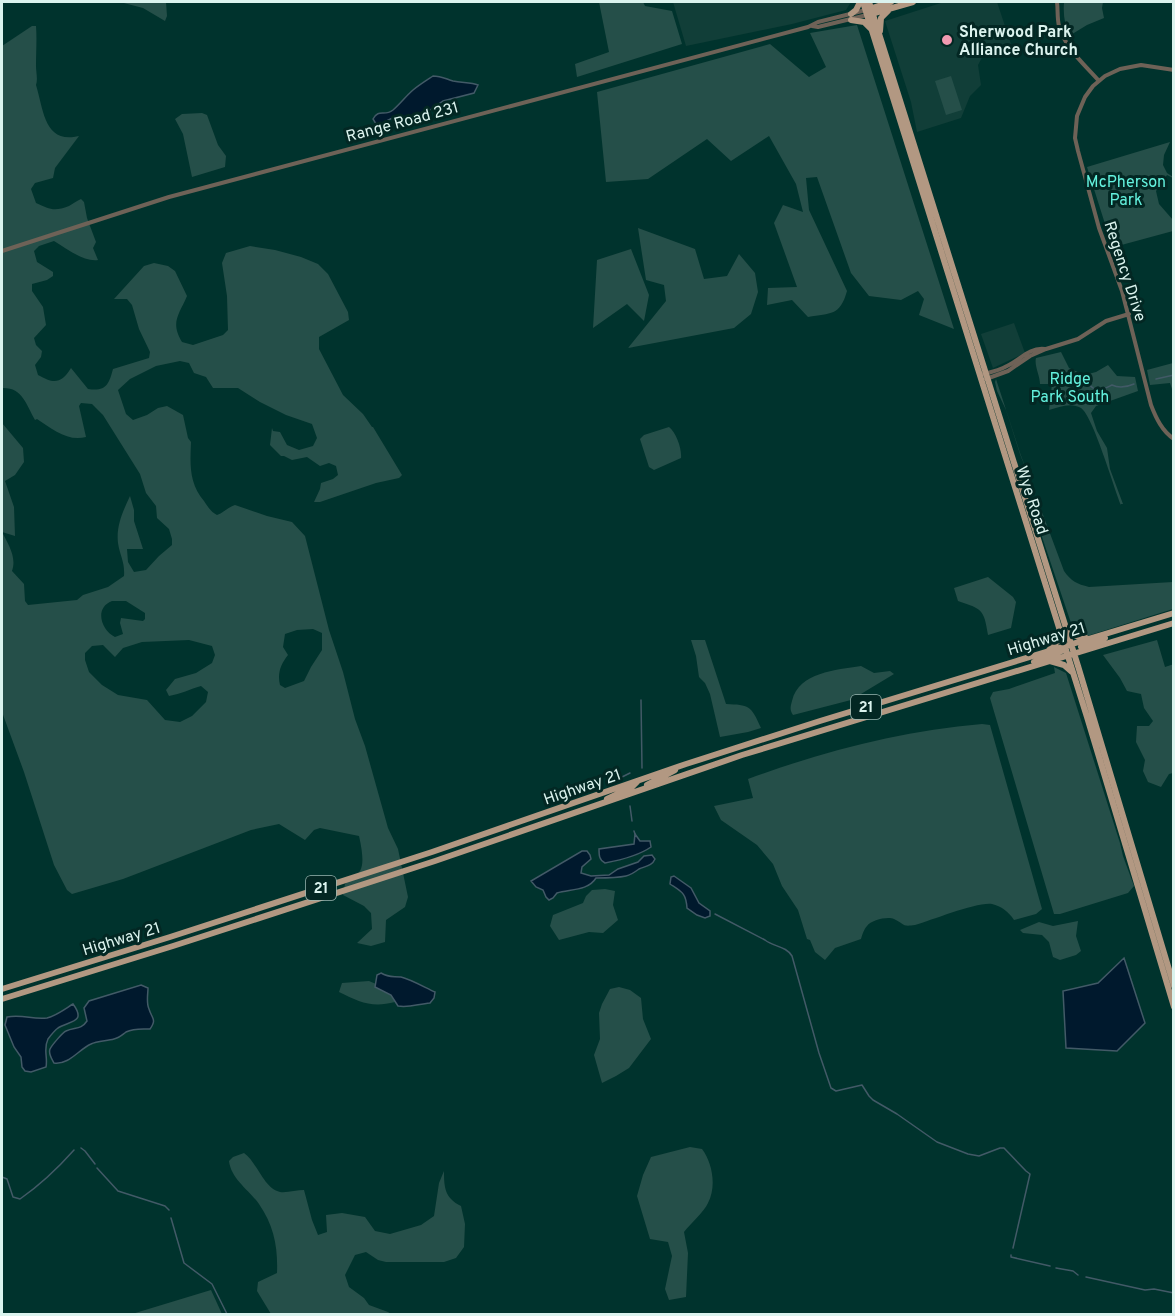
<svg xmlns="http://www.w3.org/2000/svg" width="1175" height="1316" viewBox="0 0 1175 1316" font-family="Overpass,sans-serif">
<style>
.built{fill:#113e38}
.green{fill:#254f49;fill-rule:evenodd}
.water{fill:#00192d;stroke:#425a67;stroke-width:1.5}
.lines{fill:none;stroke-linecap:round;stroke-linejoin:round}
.stream{stroke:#425a67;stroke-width:1.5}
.minor{stroke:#6e6257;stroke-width:4}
.major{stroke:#b29882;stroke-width:6}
.poi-dot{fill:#f19ab1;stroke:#032723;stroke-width:2}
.labels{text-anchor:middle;stroke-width:6;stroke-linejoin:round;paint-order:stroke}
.shield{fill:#032723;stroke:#9ab6b1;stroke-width:1.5}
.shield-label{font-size:15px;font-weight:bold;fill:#dbf3ee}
.poi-label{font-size:16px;font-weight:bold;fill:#dbf3ee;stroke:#032723;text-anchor:start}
.street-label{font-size:16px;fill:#dbf3ee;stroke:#032723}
.park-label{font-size:16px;fill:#64f3df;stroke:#032723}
</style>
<rect width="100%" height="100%" fill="#00332d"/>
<path class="built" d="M673,2H851L846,10L792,24L686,46Z
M944,2H997L1011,44L985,52L978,65L981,85L970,96L961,118L917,132L911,102L885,21Z
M1014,323L1025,353L993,368L981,334Z"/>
<path class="green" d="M120,2H166L167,16L165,21L143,8Z
M599,2H643L645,6L672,11L682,44L577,77L575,64L609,52Z
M1067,2H1103L1102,8L1104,18L1087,25L1069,36C1065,25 1063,15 1064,3Z
M857,25L954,329L919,315L924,299L918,291L901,300L869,296L851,273L817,177L806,178L809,210L847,291C840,316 831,313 808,317L792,300L767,305L768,288L797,287L774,223L783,205L803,212L796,184L769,136L731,161L707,139L648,179L606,182L597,92L770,44L809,77L826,67L810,33Z
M32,26H36C37,39 36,52 36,66C36,72 38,79 36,85C44,111 44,144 79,136L55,168L53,178L35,183L31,189L36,203C49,209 54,212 69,206C73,204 76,201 81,199L84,202L87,218L96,242L93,248L98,260C83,262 66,248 54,241L39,246L34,251L37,262L53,272V276L47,280L32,284V291L43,307L46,325L34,338L36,345L42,351L41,357L35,365L38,375C54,384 61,384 71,368L88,389C106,392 109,384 113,369L149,358L150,352L139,329L132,305L127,299H114L144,266L154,263L168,266L175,271L187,296C179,315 170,322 182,342L193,345L223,335L228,330L227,296L222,263L226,253L250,246L275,250L301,257L318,264L328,274L348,312L349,320L319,337V349L343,395L363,414L372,427H373L402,475L399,478L376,483L320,502H314L320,489L321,483L333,479L338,475L336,466L329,463L320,466L307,457L292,460L284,456H281L270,445L272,428L273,431L280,432L287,445L299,450L313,446L317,438L312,424L286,415L260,402L238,388H213L206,377L194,373L189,363L180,361L156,366L130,379L118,390L126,414L133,420L147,415L158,408L167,406L183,415L188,438L191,442C190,465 189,483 204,501C208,507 211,512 217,515C225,512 228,507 235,505L267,516L292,522L305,536L329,630L343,672L355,719L365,746L388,828L398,849L408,897L405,907L386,920L385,942L371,946L357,943L372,929L371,913L364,906L343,895L345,884C349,880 357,876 360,871C365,863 361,845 359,836L320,828L314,830L305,840L279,824L251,830L123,879L72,894L67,890L54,865L24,772L2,712V423L23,448L24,462L15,475L5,481L14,507L15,536L2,532C8,544 17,557 12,571L24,584L25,601L28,605L77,600L83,595L108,587L124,576C125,562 120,556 118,543C116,526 123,511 130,496L134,510V521L143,549H127L128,562L134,572L146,570L159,556L172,545V539L169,529L157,518L156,506L146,493L140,474L103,415L92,404L81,403L79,406L86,437C68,442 52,429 37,419L35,420C26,404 22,387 2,388V46ZM112,601H126L145,613V619L143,621L121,618L120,623L123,634L115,637C101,630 94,608 112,601ZM313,629L322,633V650L311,667L304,681L285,688L280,685C277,673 281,664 288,655L283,647L285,634L297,630ZM189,640L212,646L215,655L212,663L196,673L175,679L166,690L169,696C181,694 190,689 201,686L208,692L206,702L192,716L180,722L165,720L147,700L118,695L102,685L89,672L85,660V653L92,646L103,645L115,657L123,648L142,642Z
M951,76L962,110L946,115L935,81Z
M202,113L207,115L218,145L226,156L225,167L192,177L183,134L175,119L182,114Z
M1170,142L1164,155L1163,165L1167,173L1173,177V178L1167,175L1156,191L1159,204L1173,220V231L1114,247L1106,227L1087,167Z
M638,228L695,249L704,279L727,276L739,254L755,273L758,292L751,314L734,328L628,348L666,301L664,285L646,280Z
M631,249L649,295L644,321L627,304L593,328L597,260Z
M1061,352L1069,368L1084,375L1096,372L1108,365L1117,376L1135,377L1138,391L1096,406L1091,413L1097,431L1107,448L1110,469L1123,504H1121V505C1114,488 1093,416 1081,408C1071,402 1059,407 1049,410L1052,384H1040C1040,376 1034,365 1036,358Z
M1173,363V392L1170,383L1150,385L1147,370Z
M996,379L1020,453L1064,571C1071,581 1077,584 1089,587L1173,582V609L1087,636C1076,633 1074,630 1070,620L1041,534L1040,506L1020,454L1006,410L997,391L995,382Z
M669,427C676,432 682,449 681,458L654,470L649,467L640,439L644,435Z
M988,577L1013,597L1016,602L1011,628L988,635C984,609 982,609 958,601L954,588Z
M691,640H705L726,704C749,705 751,705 761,728L748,732L720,737L710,694L705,683L699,677L696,656Z
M1157,640L1165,667L1174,664L1173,773L1169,774L1161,787L1148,782L1143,771L1145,760L1136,742L1137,726H1149L1153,721L1144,708L1141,694L1127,691L1120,678L1103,655Z
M861,666L874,673L890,671L894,674L851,700L793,715C790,710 790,708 792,701C799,672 836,670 861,666Z
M1054,667L1066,673L1120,843L1123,856L1134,886L1128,893L1060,914H1054L990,698L993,692L1009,689L1055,673Z
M982,724L990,725L1042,909L1036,914L1014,920C1009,912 1001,906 992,904C976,902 933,920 915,925C901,927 905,924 894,919C888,916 871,920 867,926C864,929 862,935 861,939L835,948L825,960L815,952L810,940L807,939L798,910L782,886L773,864L757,845L721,820L714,806L753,798L748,779C824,751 902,731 982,724Z
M605,889L615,891L613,905L618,920L603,933L589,932L559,940L550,926L553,915L583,903L586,896L592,890Z
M1078,921L1076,936L1081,951L1076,955L1060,960L1053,957L1049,942L1042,935L1023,933L1020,930L1039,922L1053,926Z
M369,981L376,984L375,987L391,995L395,1002C372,1008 359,1002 339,992L342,983Z
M619,987L630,990L641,998L643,1019L651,1039L629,1068L616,1076L602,1083L594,1055L600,1039L599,1013L602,1004L610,989Z
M690,1147L702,1149C712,1162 717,1186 708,1203C704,1212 691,1223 684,1232L688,1253L686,1297L669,1300L665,1289L672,1256L668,1242L650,1239L637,1196L643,1175L651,1157Z
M244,1153C257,1162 264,1189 280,1192C287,1193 297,1190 304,1190L312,1220L318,1235L327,1232L326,1215L342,1213L365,1217L375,1231L390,1234L421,1225L434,1216L439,1183L444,1171C444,1188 445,1198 461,1206L465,1224L464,1247L456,1258L444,1262H386L378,1260L366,1252L355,1255L345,1275L349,1287L364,1298L369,1305L388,1312L391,1314H271L257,1291L258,1282L277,1273C278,1247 274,1226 259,1204C250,1191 231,1179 229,1161L233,1157Z
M211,1290L222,1314H132Z"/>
<path class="water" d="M433,76C441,76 446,79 453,81C462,83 471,82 478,85L474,93L443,101L430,110L421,114L404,117L396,116L379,125L376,124L373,119C379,108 384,117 393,110C400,104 406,96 413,90C419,85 427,80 433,76Z
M635,834L640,841H650L651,847C638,856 621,860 605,863C599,860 599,855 599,849L634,844Z
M582,851H587L590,855L591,859L582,867L581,873L591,876L609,875L618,869L638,862L644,856L652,855L655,859C652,866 646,866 639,869C635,872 631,875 626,876C617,878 606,878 596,878C588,891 570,889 557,893L553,898L549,900L546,897L543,890L536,887L531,881Z
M674,876L691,888L699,903L710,911V916L705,918L697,915L687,908C686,893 682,892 670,884L671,877Z
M1124,958L1145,1023L1117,1051L1066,1048L1063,991L1098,983Z
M381,973C389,978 393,976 401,977C410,979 426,988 435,992L434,998L430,1003C418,1004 409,1008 398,1006L391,995L375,987L377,975Z
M141,985L148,988C148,994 146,1003 149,1009C152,1019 157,1019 150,1029C141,1029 134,1028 126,1032C122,1035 119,1038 114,1039C107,1041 97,1041 91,1044C78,1050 69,1065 54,1063C52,1059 48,1054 50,1049C52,1045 63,1032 66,1031C75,1027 81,1030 87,1021L84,1008L89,1001Z
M73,1004C87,1023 69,1021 58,1028C54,1031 51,1035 48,1039C43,1049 48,1057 46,1067L31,1072L25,1071L22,1067L21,1057L14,1047L5,1025L7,1017C23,1014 33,1020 47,1018C56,1016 65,1009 73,1004Z"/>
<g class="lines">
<path class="stream" d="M1156,379L1174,375
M1062,380C1069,381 1075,381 1082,381C1089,381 1091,390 1098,390C1103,390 1108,387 1112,385C1120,389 1127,387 1134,384
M641,700L642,768
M620,778L630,773
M630,806L632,821
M634,831L635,834
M715,914L765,940C774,947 786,946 792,956L819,1053L831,1088L836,1091L862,1085L869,1096L873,1100L897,1114L937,1142L968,1154L979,1156L1000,1148H1004L1026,1171L1030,1174L1013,1248
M81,1148L85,1151L95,1164
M97,1168L118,1191L165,1206L169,1210
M2,1177L7,1179L13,1197L20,1199C40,1185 58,1168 74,1150
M171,1218L184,1263L212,1284L227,1314
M1011,1255V1257L1050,1266
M1056,1268L1073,1271L1078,1275
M1086,1277L1145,1290L1154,1289L1174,1293"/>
<path class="minor" d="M1057,2C1058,9 1057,18 1059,26C1065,48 1084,64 1099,81
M812,26L818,27L867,15
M1174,70L1141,65L1120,69L1105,76L1093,86L1085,97L1077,116L1075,138L1078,151L1099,228L1122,291L1151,405C1156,418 1162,431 1174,439
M2,251L169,197L808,27L818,22L866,10
M984,374C992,372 1000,370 1007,366C1020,360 1029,347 1045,349
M986,379L1008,371L1030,356L1046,349L1078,339L1106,321L1129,314"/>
<path class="major" d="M863,2L1087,717L1174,1007
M869,2L1078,666L1174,986
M869,9L891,2
M851,14L856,10L860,2
M871,14L913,2
M851,20L864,22L871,29
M880,31L881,18L888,11
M1067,628L1076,636L1086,638
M1081,647L1105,638
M1049,650L1057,642L1059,630
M1050,661L1064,665L1072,672
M1034,662L1064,650
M647,785L675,770
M607,799L632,787L637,782
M2,989L170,937L432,852L686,764L820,721L1174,613
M2,999L173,946L435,861L742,755L1174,623"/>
</g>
<circle class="poi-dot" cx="947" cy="40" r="6"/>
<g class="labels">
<g class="shield">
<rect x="851" y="695" width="30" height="24" rx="4.5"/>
<rect x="306" y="876" width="30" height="24" rx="4.5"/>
</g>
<g class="shield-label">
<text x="866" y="712">21</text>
<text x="321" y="893">21</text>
</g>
<g class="poi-label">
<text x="959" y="37">Sherwood Park<tspan x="959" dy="18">Alliance Church</tspan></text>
</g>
<g class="street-label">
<text transform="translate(402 121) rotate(-15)" y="6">Range Road 231</text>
<text transform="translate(1126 271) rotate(72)" y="6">Regency Drive</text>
<text transform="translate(1033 500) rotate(72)" y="6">Wye Road</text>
<text transform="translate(1046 638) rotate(-17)" y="6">Highway 21</text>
<text transform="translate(582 786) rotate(-19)" y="6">Highway 21</text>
<text transform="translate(121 938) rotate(-17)" y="6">Highway 21</text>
</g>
<g class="park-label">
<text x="1126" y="187">McPherson<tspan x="1126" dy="18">Park</tspan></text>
<text x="1070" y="384">Ridge<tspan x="1070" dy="18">Park South</tspan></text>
</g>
</g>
<rect width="1175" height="1316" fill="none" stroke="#dbf3ee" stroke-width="6"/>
</svg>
